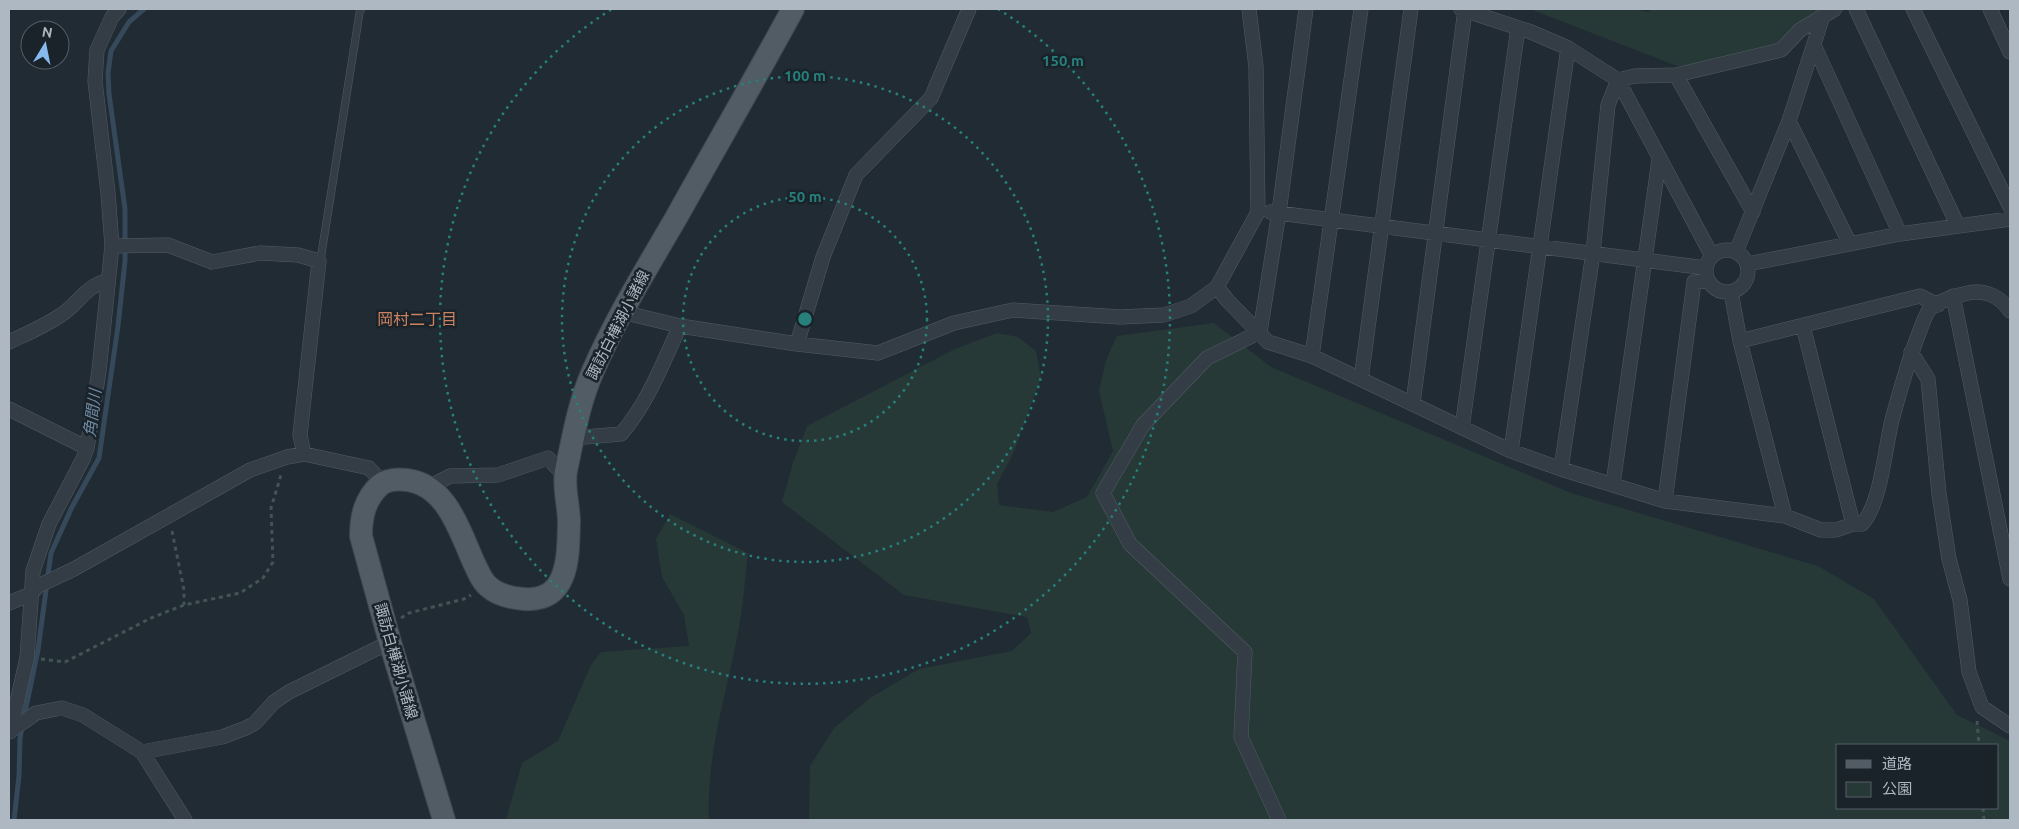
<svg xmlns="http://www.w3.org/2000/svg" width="2019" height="829" viewBox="0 0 2019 829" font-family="Ubuntu,'Noto Sans JP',sans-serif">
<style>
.green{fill:#263937;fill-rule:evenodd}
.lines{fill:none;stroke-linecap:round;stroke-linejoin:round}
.stream{stroke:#36495b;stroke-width:5}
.service-casing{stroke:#515b63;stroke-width:8}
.minor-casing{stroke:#515b63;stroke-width:15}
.primary-casing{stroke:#3d464f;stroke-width:24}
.path{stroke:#425454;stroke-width:3;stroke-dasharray:4 4;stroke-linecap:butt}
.service{stroke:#343d45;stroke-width:7}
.minor{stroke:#343d45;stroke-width:14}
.primary{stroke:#525c65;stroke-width:22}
.ring{fill:none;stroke:#27807b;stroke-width:2.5;stroke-dasharray:2.5 5}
.labels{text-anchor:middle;stroke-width:5;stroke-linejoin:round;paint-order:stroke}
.street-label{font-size:15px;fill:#aeb8c2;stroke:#1a222a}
.neighbourhood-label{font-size:16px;fill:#ca8361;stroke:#1a222a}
.water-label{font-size:16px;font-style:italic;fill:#708ca4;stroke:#1a222a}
.centre{fill:#27807b;stroke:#1a222a;stroke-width:2.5}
.ring-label{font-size:15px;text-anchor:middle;font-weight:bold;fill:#27807b;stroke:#1a222a;stroke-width:5;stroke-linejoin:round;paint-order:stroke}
</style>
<rect width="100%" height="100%" fill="#212b34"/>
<path class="green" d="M1530,9H1632L1648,12L1652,9H1823L1753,63L1677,66Z
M1214,323L1271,367L1571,493L1818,566L1874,599L1957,715L2010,741V820H809L810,766L835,727L870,698L919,669L1012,651L1031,633L1027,617L904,595L782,502L793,463L807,426L955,349L997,333L1018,337L1036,351L1041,378L1013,454L997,484L999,505L1053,512L1087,497L1113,451L1099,391L1106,360L1117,336ZM1838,745H1998V808H1838Z
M670,514L748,553C745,579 743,606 738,633C726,696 706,755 709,820H506L522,763L558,741L591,665L601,652L689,646L684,615L662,577L656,539Z"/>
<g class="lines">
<path class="stream" d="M24,717L38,650L51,553L72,507L99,458L118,326L125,261V209L109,94L108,73L111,51L129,22L144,9
M14,820L19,776L20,739L22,726"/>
<g class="service-casing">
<path id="service" d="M320,263L360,10L361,9"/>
</g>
<g class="minor-casing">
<path id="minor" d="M1461,9L1531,32L1568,48L1618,80L1712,256
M1856,9L1958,226
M1913,9L2010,207
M1990,9L2010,52
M1814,45L1900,234
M1676,75L1753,212
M1618,80L1635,76L1676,75L1781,50L1800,30L1835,9
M1789,121L1850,244
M1270,212L1706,268
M112,246L168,245L212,262L260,253L298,255L319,261L300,435L304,454
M1706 271a21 21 0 1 1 42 0a21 21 0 1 1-42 0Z
M1736,252L1789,121L1823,16
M1748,264L1900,234L2010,219
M1217,287L1228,301L1268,342L1312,356L1511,451L1561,469L1665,501L1785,516L1821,530H1836L1853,524H1862C1881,504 1885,448 1892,420C1900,391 1908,361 1919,333C1922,326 1925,314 1930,309C1939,300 1956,296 1968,293C1985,289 2001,297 2010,311
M1731,292L1740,341L1785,516
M1953,296L2010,579
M622,312L680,326L797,344L878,353L954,323L1013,310L1120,317L1164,315L1191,306L1217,287L1258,212L1256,67L1249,9
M1803,326L1853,524
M1740,341L1920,296L1938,305
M9,342C26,334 45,326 61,315C78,304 86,285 108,281
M797,344L823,257L856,175L931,98L969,9
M1911,352L1928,379L1939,494L1949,559L1960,600L1969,672L1982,707L2010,726
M1312,356L1361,9
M1361,379L1411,9
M1413,403L1465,10
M9,409L87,448
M1462,428L1518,28
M585,437L621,434C648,403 663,362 680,326
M1511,451L1568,48
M1561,469L1593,253L1608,105L1618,80
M1613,484L1659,160
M429,487L450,476L498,475L548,458L557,468L566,473
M1665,501L1694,282L1708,281
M9,603L31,594L38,586L74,569L250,470L287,457L304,454L369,468L383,483
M9,732L36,713L62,708L83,715L142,752L185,820
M10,732L27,658L33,571L49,524L83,459L87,448L99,371L112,246L108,193L95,81L97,50L112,17L119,9
M142,752L222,737L246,728L255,723L274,702L289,692L390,642
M1279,820L1241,737L1245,652L1130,544L1103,493L1143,425L1207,358L1260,332L1279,212L1306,9"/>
</g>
<g class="primary-casing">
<path id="primary" d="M444,820L390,642L361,536C361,516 365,499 380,485C388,479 398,479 407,480C447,485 460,532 474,563C478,571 482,582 489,587C498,595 512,598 524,599C570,602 568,555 569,522C569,506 563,487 566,471C573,438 579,402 593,371C616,318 647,268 676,218C715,148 755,79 793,9"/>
</g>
<path class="path" d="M172,531L184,590V605
M401,618L409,613L464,599L471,595
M41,659L65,662L151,618L184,605L240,593L263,578L273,562L271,508L281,475
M1977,721L1979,745
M1983,808L1984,820"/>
<use href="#service" class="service"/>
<use href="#minor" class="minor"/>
<use href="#primary" class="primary"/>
</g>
<g class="ring">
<circle cx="805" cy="319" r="122"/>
<circle cx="805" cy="319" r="243"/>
<path d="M998 9A365 365 0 1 1 612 9"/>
</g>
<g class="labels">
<g class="street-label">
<text transform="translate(618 325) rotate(-63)" y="5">諏訪白樺湖小諸線</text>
<text transform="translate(396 661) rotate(74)" y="5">諏訪白樺湖小諸線</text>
</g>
<g class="neighbourhood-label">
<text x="417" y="325">岡村二丁目</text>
</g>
<g class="water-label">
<text transform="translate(92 413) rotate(-83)" y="6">角間川</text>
</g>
</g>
<circle cx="805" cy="319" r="8" class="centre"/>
<g class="ring-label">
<text x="1063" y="66">150 m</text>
<text x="805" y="81">100 m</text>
<text x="805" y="202">50 m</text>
</g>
<rect width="2019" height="829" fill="none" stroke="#aeb8c2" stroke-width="20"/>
<rect x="1836" y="744" width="162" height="65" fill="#1a222a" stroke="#555e67"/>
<rect x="1846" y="760" width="25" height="8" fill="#525c65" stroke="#555e67"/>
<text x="1882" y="769" font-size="15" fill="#aeb8c2">道路</text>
<rect x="1846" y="782" width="25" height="15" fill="#263937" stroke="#555e67"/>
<text x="1882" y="794" font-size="15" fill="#aeb8c2">公園</text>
<g transform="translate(45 45) rotate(10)"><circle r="24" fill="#1a222a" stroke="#555e67"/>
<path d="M0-4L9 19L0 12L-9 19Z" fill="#86baef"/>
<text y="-8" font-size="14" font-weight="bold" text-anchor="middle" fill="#aeb8c2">N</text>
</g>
</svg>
